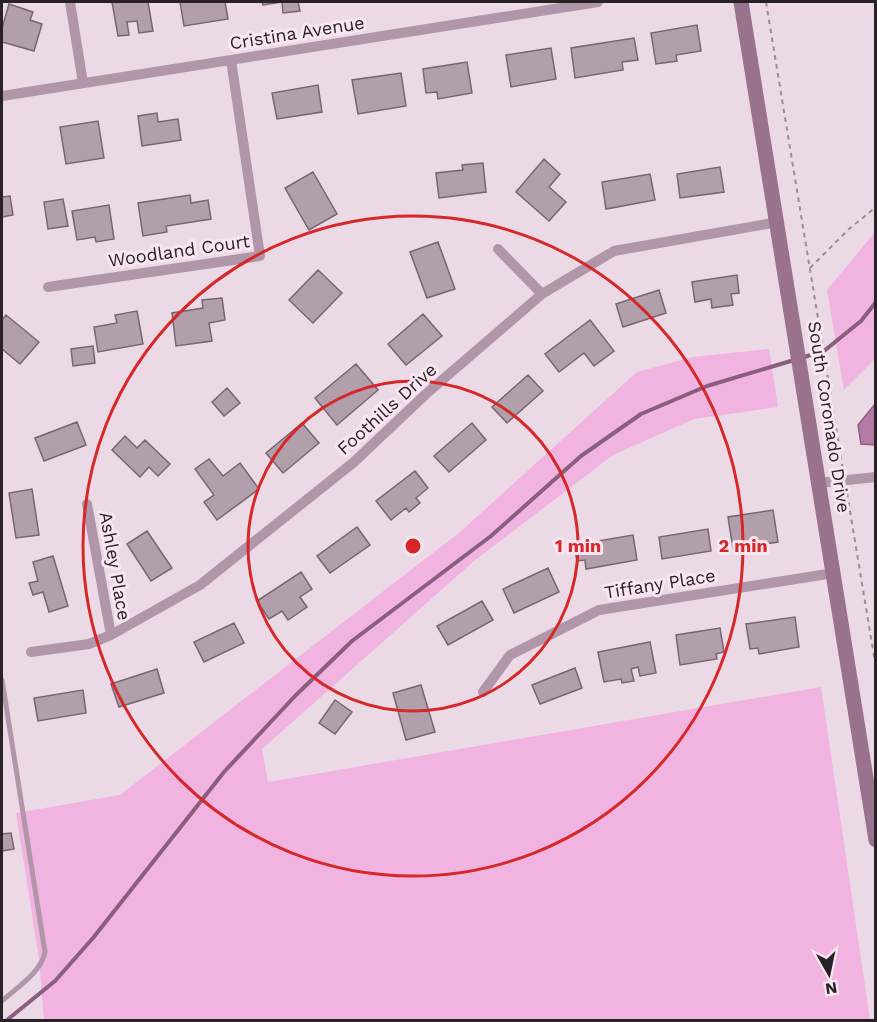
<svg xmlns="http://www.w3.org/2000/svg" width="877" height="1022" viewBox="0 0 877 1022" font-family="'Work Sans',sans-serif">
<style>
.green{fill:#f1b3e0}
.water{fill:#b479a4;stroke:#8a5f7e;stroke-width:1.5}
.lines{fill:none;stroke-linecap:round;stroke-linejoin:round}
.stream{stroke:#8a5f7e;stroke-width:4}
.building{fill:#b1a0ac;stroke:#766671;stroke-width:1.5}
.path{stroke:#998c95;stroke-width:2;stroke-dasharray:4.5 4.5;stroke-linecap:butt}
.lane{stroke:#b195a8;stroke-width:5}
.street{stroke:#b195a8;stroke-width:10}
.secondary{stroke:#99728e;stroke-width:15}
.ring{fill:none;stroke:#d62828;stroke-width:3}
.labels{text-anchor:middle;stroke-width:6;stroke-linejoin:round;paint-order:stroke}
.street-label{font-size:18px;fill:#282126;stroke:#f8e6f2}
.centre{fill:#d62828;stroke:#f8e6f2;stroke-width:3}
.ring-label{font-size:18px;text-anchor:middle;font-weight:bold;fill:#d62828;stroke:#f8e6f2;stroke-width:6;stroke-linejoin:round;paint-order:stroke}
</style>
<rect width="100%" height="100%" fill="#ebd9e5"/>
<path class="green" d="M875,232V359L844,390L827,290Z
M769,349L778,407L694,419L613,455L474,561L262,749L268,782L821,687L870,1020H44L39,959L16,813L120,795L460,532L637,372L693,357Z"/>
<path class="water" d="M875,404V445L861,444L858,425Z"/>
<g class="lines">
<path class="stream" d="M801,358L824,351L861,321L876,302
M7,1020L55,981L93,938L224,772L295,696L352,641L491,536L581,456L641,414L707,386L794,360"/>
</g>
<path class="building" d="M112,2H148L153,31L139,33L137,21L127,22L129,35L118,36Z
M180,2H225L228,19L184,26Z
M262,2H298L300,11L283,13L282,2L263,5Z
M9,4L33,12L30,20L42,24L34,51L2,42V28Z
M697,25L701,51L676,55L677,61L656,64L651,33Z
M634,38L638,60L622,62L623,70L575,78L571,48Z
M551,48L556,79L511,87L506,55Z
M467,62L472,93L438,99L437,92L426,93L423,69Z
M401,73L406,106L358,114L352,80Z
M318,85L322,112L277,119L272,93Z
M157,113L158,122L178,119L181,140L142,146L138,116Z
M98,121L104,158L66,164L60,127Z
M544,159L560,174L549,187L566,202L549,221L516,192Z
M483,163L486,192L439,198L436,173L463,170L462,165Z
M720,167L724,192L680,198L677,174Z
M313,172L337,214L309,230L285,188Z
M650,174L655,200L606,209L602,182Z
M190,195L191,203L208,200L211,219L166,226L167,232L143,236L138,203Z
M10,196L13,215L2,217V197Z
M63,199L68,226L48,229L44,202Z
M109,205L114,239L96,242L95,237L77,240L72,211Z
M438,242L455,289L427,298L410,252Z
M318,270L342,293L313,323L289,300Z
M737,275L739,293L731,294L733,305L712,308L711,299L695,302L692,282Z
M659,290L666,313L623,327L616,304Z
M222,298L225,320L209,323L212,341L176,346L172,313L203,308L202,300Z
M137,311L143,344L98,352L94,327L117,323L115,315Z
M423,314L442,336L406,365L388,344Z
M6,315L39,342L20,364L2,349V320Z
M590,320L614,351L594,366L584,353L559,372L545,354Z
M93,346L95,363L73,366L71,349Z
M356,364L378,390L337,425L315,398Z
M528,375L543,391L507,423L492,407Z
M227,388L240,403L224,416L212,402Z
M77,422L86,445L44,461L35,438Z
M302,423L319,443L283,473L266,453Z
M472,423L486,440L449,472L434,456Z
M125,436L137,448L145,440L170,464L158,476L149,467L140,477L112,450Z
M209,459L223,476L240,463L259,489L217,520L204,502L214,495L195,469Z
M415,471L428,488L416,498L420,503L409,512L406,508L391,520L376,501Z
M32,489L39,535L16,538L9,493Z
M773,510L778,542L733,549L728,517Z
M357,527L370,545L330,573L317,556Z
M708,529L711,551L662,559L659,537Z
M147,531L172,568L151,581L127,544Z
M633,535L637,560L586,569L585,560L577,561L574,545Z
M53,556L68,606L49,612L43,592L33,595L29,583L38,581L33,562Z
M548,568L559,592L514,613L503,589Z
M301,572L312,589L300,597L307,607L288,620L282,611L269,619L257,601Z
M482,601L493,620L448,645L437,626Z
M795,617L799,647L759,654L758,648L750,649L746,624Z
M234,623L244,643L204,662L194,642Z
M720,628L724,652L716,654L717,659L680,665L676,635Z
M650,642L656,673L640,676L638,667L631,669L634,681L622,683L621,679L604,682L598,652Z
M575,668L582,688L540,704L532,685Z
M157,669L164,693L119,707L111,684Z
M421,685L435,732L406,740L393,693Z
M83,690L86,713L38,721L34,698Z
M335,700L352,712L335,734L319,723Z
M11,833L14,849L2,851V834Z"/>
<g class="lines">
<path class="path" d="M766,2L843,470
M810,268L849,229L876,207
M847,493L876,668"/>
<path class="lane" d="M2,680L45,952C41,973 16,988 2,1001"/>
<path class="street" d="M70,2L83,83
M2,96L598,2
M498,249L542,294
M48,287L260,256L231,60
M819,483L876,477
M87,504L111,635
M31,652L89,644L111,635L200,585L354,462L426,394L542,294L614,251L778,222
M483,692L510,655L599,610L834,573"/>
<path class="secondary" d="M741,2L876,840"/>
</g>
<g class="ring">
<circle cx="413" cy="546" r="165"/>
<circle cx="413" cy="546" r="330"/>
</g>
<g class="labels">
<g class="street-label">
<text transform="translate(297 33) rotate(-9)" y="6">Cristina Avenue</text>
<text transform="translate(179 251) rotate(-8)" y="6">Woodland Court</text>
<text transform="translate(387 409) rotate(-42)" y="6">Foothills Drive</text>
<text transform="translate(829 417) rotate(81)" y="6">South Coronado Drive</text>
<text transform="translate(115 566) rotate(80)" y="6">Ashley Place</text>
<text transform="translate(660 584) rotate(-9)" y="6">Tiffany Place</text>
</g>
</g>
<circle cx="413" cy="546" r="9" class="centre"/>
<g class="ring-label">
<text x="578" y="552">1 min</text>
<text x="743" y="552">2 min</text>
</g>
<rect width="877" height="1022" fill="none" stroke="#282126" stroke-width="6"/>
<g transform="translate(829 974) rotate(171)" stroke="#f8e6f2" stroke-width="4.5" paint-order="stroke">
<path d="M0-4.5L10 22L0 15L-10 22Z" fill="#282126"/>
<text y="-9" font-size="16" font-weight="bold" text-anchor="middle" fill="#282126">N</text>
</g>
</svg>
